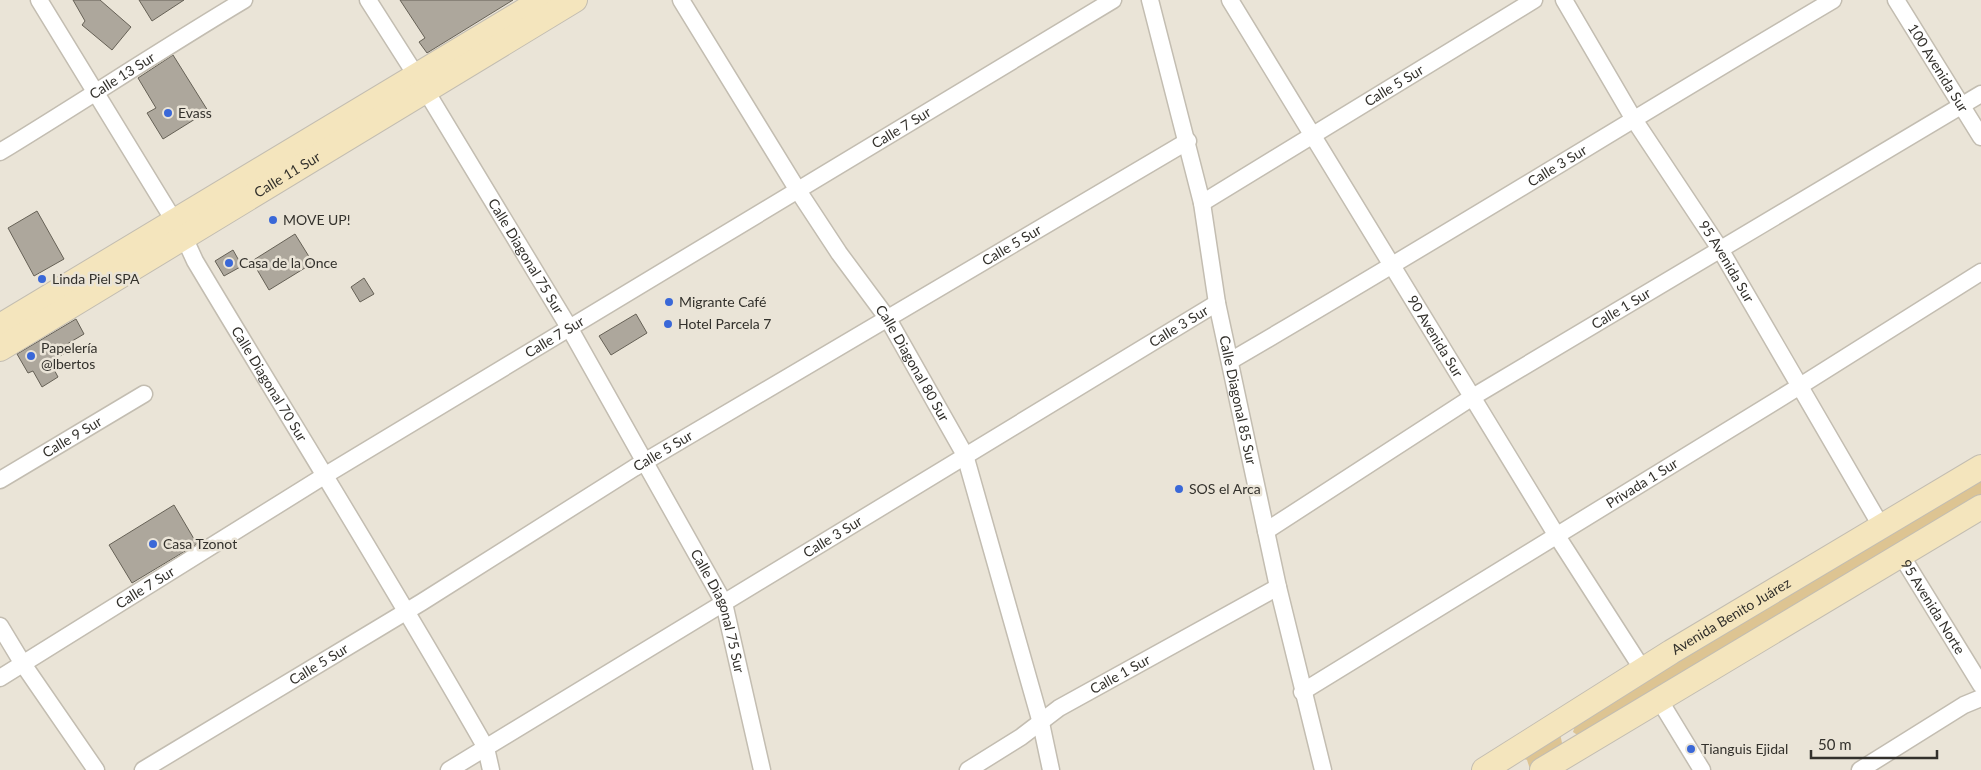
<svg xmlns="http://www.w3.org/2000/svg" width="1981" height="770" viewBox="0 0 1981 770" font-family="Lato,sans-serif">
<style>
.green{fill:#ddc492}
.building{fill:#ada79c;stroke:#666156}
.lines{fill:none;stroke-linecap:round;stroke-linejoin:round}
.street-casing{stroke:#c3bdb1;stroke-width:19}
.secondary-casing{stroke:#c3bdb1;stroke-width:26}
.street{stroke:#fff;stroke-width:16}
.secondary{stroke:#f4e5bd;stroke-width:24}
.poi-dot{fill:#3a68d8;stroke:#eae4d7;stroke-width:2}
.labels{text-anchor:middle;stroke-width:5;stroke-linejoin:round;paint-order:stroke}
.street-label{font-size:14px;fill:#33312c;stroke:#eae4d7}
.poi-label{font-size:14px;fill:#33312c;stroke:#eae4d7;text-anchor:start}
</style>
<rect width="100%" height="100%" fill="#eae4d7"/>
<path class="green" d="M1981,479V495L1579,736L1573,732L1576,722Z
M1560,733L1562,743L1566,746L1530,769L1527,760L1522,758Z"/>
<path class="building" d="M73,0H100L131,27L112,50L82,25L85,21Z
M139,0H184L152,21Z
M400,0H513L427,53L419,42L425,38Z
M173,55L208,111L163,139L147,113L156,108L138,78Z
M37,211L64,259L34,276L8,228Z
M295,234L313,263L269,290L252,261Z
M233,250L242,266L224,276L215,261Z
M364,278L374,294L360,302L351,287Z
M636,314L647,333L611,355L599,336Z
M76,319L84,334L62,347L65,353L50,362L58,377L42,387L33,371L28,373L17,354Z
M174,505L197,544L132,583L109,545Z"/>
<g class="lines">
<g class="street-casing">
<g id="street">
<path id="s1" d="M39,0L184,237L195,261C292,423 392,583 486,748L491,770"/>
<path id="s2" d="M368,0L426,91L570,329L724,603L762,770"/>
<path id="s3" d="M681,0L797,189L839,253L888,319L965,455L1041,723L1051,770"/>
<path id="s4" d="M1150,0L1202,203L1217,303L1278,587L1323,770"/>
<path id="s5" d="M1230,0L1557,536L1643,670"/>
<path id="s6" d="M1564,0L1633,118L1720,249L1881,526"/>
<path id="s7" d="M1896,0L1981,137"/>
<path id="s8" d="M0,152C82,102 162,49 244,0"/>
<path id="s9" d="M1202,203L1534,0"/>
<path id="s10" d="M1230,361C1433,243 1632,119 1833,0"/>
<path id="s11" d="M0,480L144,394"/>
<path id="s12" d="M1266,531L1471,398L1981,94"/>
<path id="s13" d="M1901,555L1981,685"/>
<path d="M0,626L23,664L96,770"/>
<path id="s14" d="M0,678L324,476L1113,0"/>
<path id="s15" d="M1302,692L1800,386L1981,272"/>
<path d="M1660,701L1702,770"/>
<path id="s16" d="M143,770L422,602L634,468L1188,141"/>
<path id="s17" d="M449,770L1217,303"/>
<path id="s18" d="M968,770L1021,737L1059,708L1278,587"/>
<path d="M1860,770L1964,705L1981,698"/>
</g>
</g>
<g class="secondary-casing">
<g id="secondary">
<path d="M0,326L542,0"/>
<path id="s19" d="M0,349L575,0"/>
<path id="s20" d="M1484,770L1671,652L1981,467"/>
<path d="M1542,770L1981,507"/>
</g>
</g>
<use href="#street" class="street"/>
<use href="#secondary" class="secondary"/>
</g>
<g class="poi-dot">
<circle cx="168" cy="113" r="5"/>
<circle cx="273" cy="220" r="5"/>
<circle cx="229" cy="263" r="5"/>
<circle cx="42" cy="279" r="5"/>
<circle cx="669" cy="302" r="5"/>
<circle cx="668" cy="324" r="5"/>
<circle cx="31" cy="356" r="5"/>
<circle cx="1179" cy="489" r="5"/>
<circle cx="153" cy="544" r="5"/>
<circle cx="1691" cy="749" r="5"/>
</g>
<g class="labels">
<g class="street-label">
<text dy="5" stroke="none"><textPath href="#s7" startOffset="80">100 Avenida Sur</textPath></text>
<text dy="5" stroke="none"><textPath href="#s8" startOffset="144">Calle 13 Sur</textPath></text>
<text dy="5" stroke="none"><textPath href="#s9" startOffset="225">Calle 5 Sur</textPath></text>
<text dy="5" stroke="none"><textPath href="#s14" startOffset="1056">Calle 7 Sur</textPath></text>
<text dy="5" stroke="none"><textPath href="#s10" startOffset="381">Calle 3 Sur</textPath></text>
<text dy="5" stroke="none"><textPath href="#s19" startOffset="336">Calle 11 Sur</textPath></text>
<text dy="5" stroke="none"><textPath href="#s16" startOffset="1015">Calle 5 Sur</textPath></text>
<text dy="5" stroke="none"><textPath href="#s2" startOffset="301">Calle Diagonal 75 Sur</textPath></text>
<text dy="5" stroke="none"><textPath href="#s6" startOffset="308">95 Avenida Sur</textPath></text>
<text dy="5" stroke="none"><textPath href="#s12" startOffset="419">Calle 1 Sur</textPath></text>
<text dy="5" stroke="none"><textPath href="#s17" startOffset="854">Calle 3 Sur</textPath></text>
<text dy="5" stroke="none"><textPath href="#s14" startOffset="651">Calle 7 Sur</textPath></text>
<text dy="5" stroke="none"><textPath href="#s5" startOffset="394">90 Avenida Sur</textPath></text>
<text dy="5" stroke="none"><textPath href="#s3" startOffset="431">Calle Diagonal 80 Sur</textPath></text>
<text dy="5" stroke="none"><textPath href="#s1" startOffset="448">Calle Diagonal 70 Sur</textPath></text>
<text dy="5" stroke="none"><textPath href="#s4" startOffset="410">Calle Diagonal 85 Sur</textPath></text>
<text dy="5" stroke="none"><textPath href="#s11" startOffset="84">Calle 9 Sur</textPath></text>
<text dy="5" stroke="none"><textPath href="#s16" startOffset="610">Calle 5 Sur</textPath></text>
<text dy="5" stroke="none"><textPath href="#s15" startOffset="399">Privada 1 Sur</textPath></text>
<text dy="5" stroke="none"><textPath href="#s17" startOffset="449">Calle 3 Sur</textPath></text>
<text dy="5" stroke="none"><textPath href="#s14" startOffset="171">Calle 7 Sur</textPath></text>
<text dy="5" stroke="none"><textPath href="#s13" startOffset="61">95 Avenida Norte</textPath></text>
<text dy="5" stroke="none"><textPath href="#s2" startOffset="706">Calle Diagonal 75 Sur</textPath></text>
<text dy="5" stroke="none"><textPath href="#s20" startOffset="291">Avenida Benito Juárez</textPath></text>
<text dy="5" stroke="none"><textPath href="#s16" startOffset="205">Calle 5 Sur</textPath></text>
<text dy="5" stroke="none"><textPath href="#s18" startOffset="180">Calle 1 Sur</textPath></text>
</g>
<g class="poi-label">
<text x="178" y="118">Evass</text>
<text x="283" y="225">MOVE UP!</text>
<text x="239" y="268">Casa de la Once</text>
<text x="52" y="284">Linda Piel SPA</text>
<text x="679" y="307">Migrante Café</text>
<text x="678" y="329">Hotel Parcela 7</text>
<text x="41" y="353">Papelería<tspan x="41" dy="16">@lbertos</tspan></text>
<text x="1189" y="494">SOS el Arca</text>
<text x="163" y="549">Casa Tzonot</text>
<text x="1701" y="754">Tianguis Ejidal</text>
</g>
</g>
<path d="M1811 750v8h126v-8" fill="none" stroke="#33312c" stroke-width="2.5"/>
<text x="1818" y="750" font-size="15" fill="#33312c" stroke="#eae4d7" stroke-width="4" paint-order="stroke">50 m</text>
</svg>
